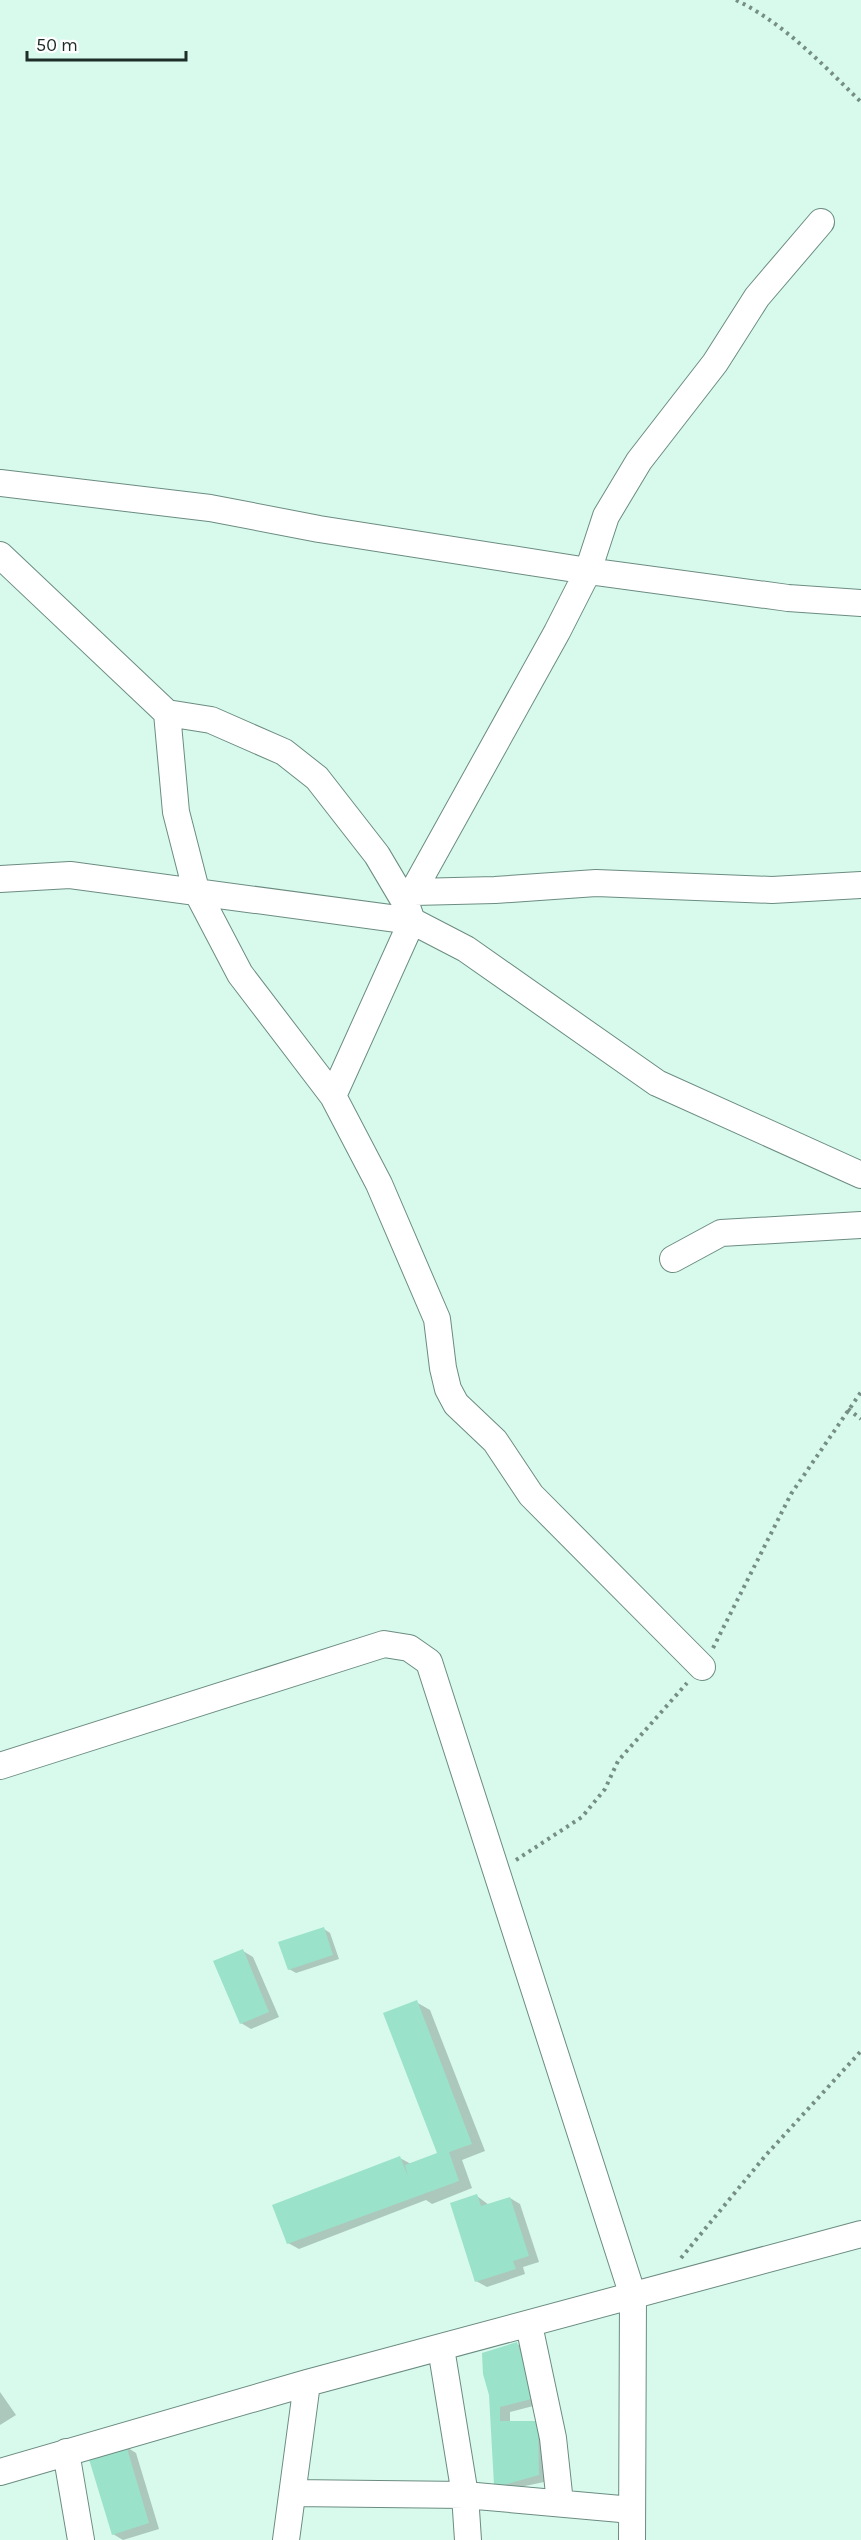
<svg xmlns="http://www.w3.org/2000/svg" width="861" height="2540" viewBox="0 0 861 2540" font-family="Karla,sans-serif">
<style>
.shadow{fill:#0003}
.building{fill:#9be2ca}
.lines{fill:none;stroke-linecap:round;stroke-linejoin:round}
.minor-casing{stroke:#6c8c81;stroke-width:28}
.path{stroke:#768e85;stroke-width:4;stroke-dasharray:3 4.5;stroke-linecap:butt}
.minor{stroke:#fff;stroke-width:26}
</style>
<rect width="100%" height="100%" fill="#d7faed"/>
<path class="shadow" d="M324,1929L330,1933L339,1959L296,1973L289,1969Z
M243,1951L253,1957L279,2017L251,2029L241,2023Z
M416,2002L430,2010L485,2151L462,2160L472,2188L432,2204L426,2200L299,2249L288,2243L400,2158L411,2164L439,2154Z
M477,2196L489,2205L510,2198L520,2204L539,2262L523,2267L525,2274L487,2287L476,2281Z
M517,2344L528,2350L545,2403L510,2412V2422H538L549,2481L506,2490L495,2484L491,2395Z
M0,2392L16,2415L0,2425Z
M125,2446L136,2453L159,2529L123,2540L113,2534Z"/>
<path class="building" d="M324,1927L333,1955L288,1970L278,1942Z
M243,1949L269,2012L240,2024L213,1961Z
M417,2000L472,2144L449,2152L459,2181L287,2244L272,2205L400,2156L408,2177L405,2165L437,2153L383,2013Z
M477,2194L481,2206L510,2197L529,2256L513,2261L516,2269L475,2282L450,2203Z
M517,2342L535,2398L500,2407V2421H538L539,2475L504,2485H494L489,2395L483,2374L482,2353Z
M126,2445L149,2523L112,2535L88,2456Z"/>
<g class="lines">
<g class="minor-casing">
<path id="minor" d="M0,483L210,508L319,529L588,571L788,598L861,603
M0,555L167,713L211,720L284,752L317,778L377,855L406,904L412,921L333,1096
M167,713L176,812L196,890L240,974L333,1096L379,1184L437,1319L443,1368L448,1389L456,1404L495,1441L531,1495L702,1667
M0,879L70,875L412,921L466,949L657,1083L861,1175
M414,892L495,890L596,883L772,890L861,885
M406,904L557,632L588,571L606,516L639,461L715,363L757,297L821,222
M673,1259L721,1233L861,1225
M0,1766L384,1644L409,1648L429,1662L633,2296L632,2540
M529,2325L553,2438L560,2503
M441,2348L465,2495L468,2540
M66,2452L81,2540
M0,2472L307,2383L861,2234
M293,2493L465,2495L632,2510
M286,2540L307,2383"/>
</g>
<path class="path" d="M736,0C785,24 822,64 861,102
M848,1409L861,1419
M713,1648L791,1494L861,1392
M516,1860L582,1817L605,1789L618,1761L687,1683
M681,2258L766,2155L861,2051"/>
<use href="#minor" class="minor"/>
</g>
<path d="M27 51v9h159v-9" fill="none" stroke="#1f2d28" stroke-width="3"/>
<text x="36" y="51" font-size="18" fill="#1f2d28" stroke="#ffffff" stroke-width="4.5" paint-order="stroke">50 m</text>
</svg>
